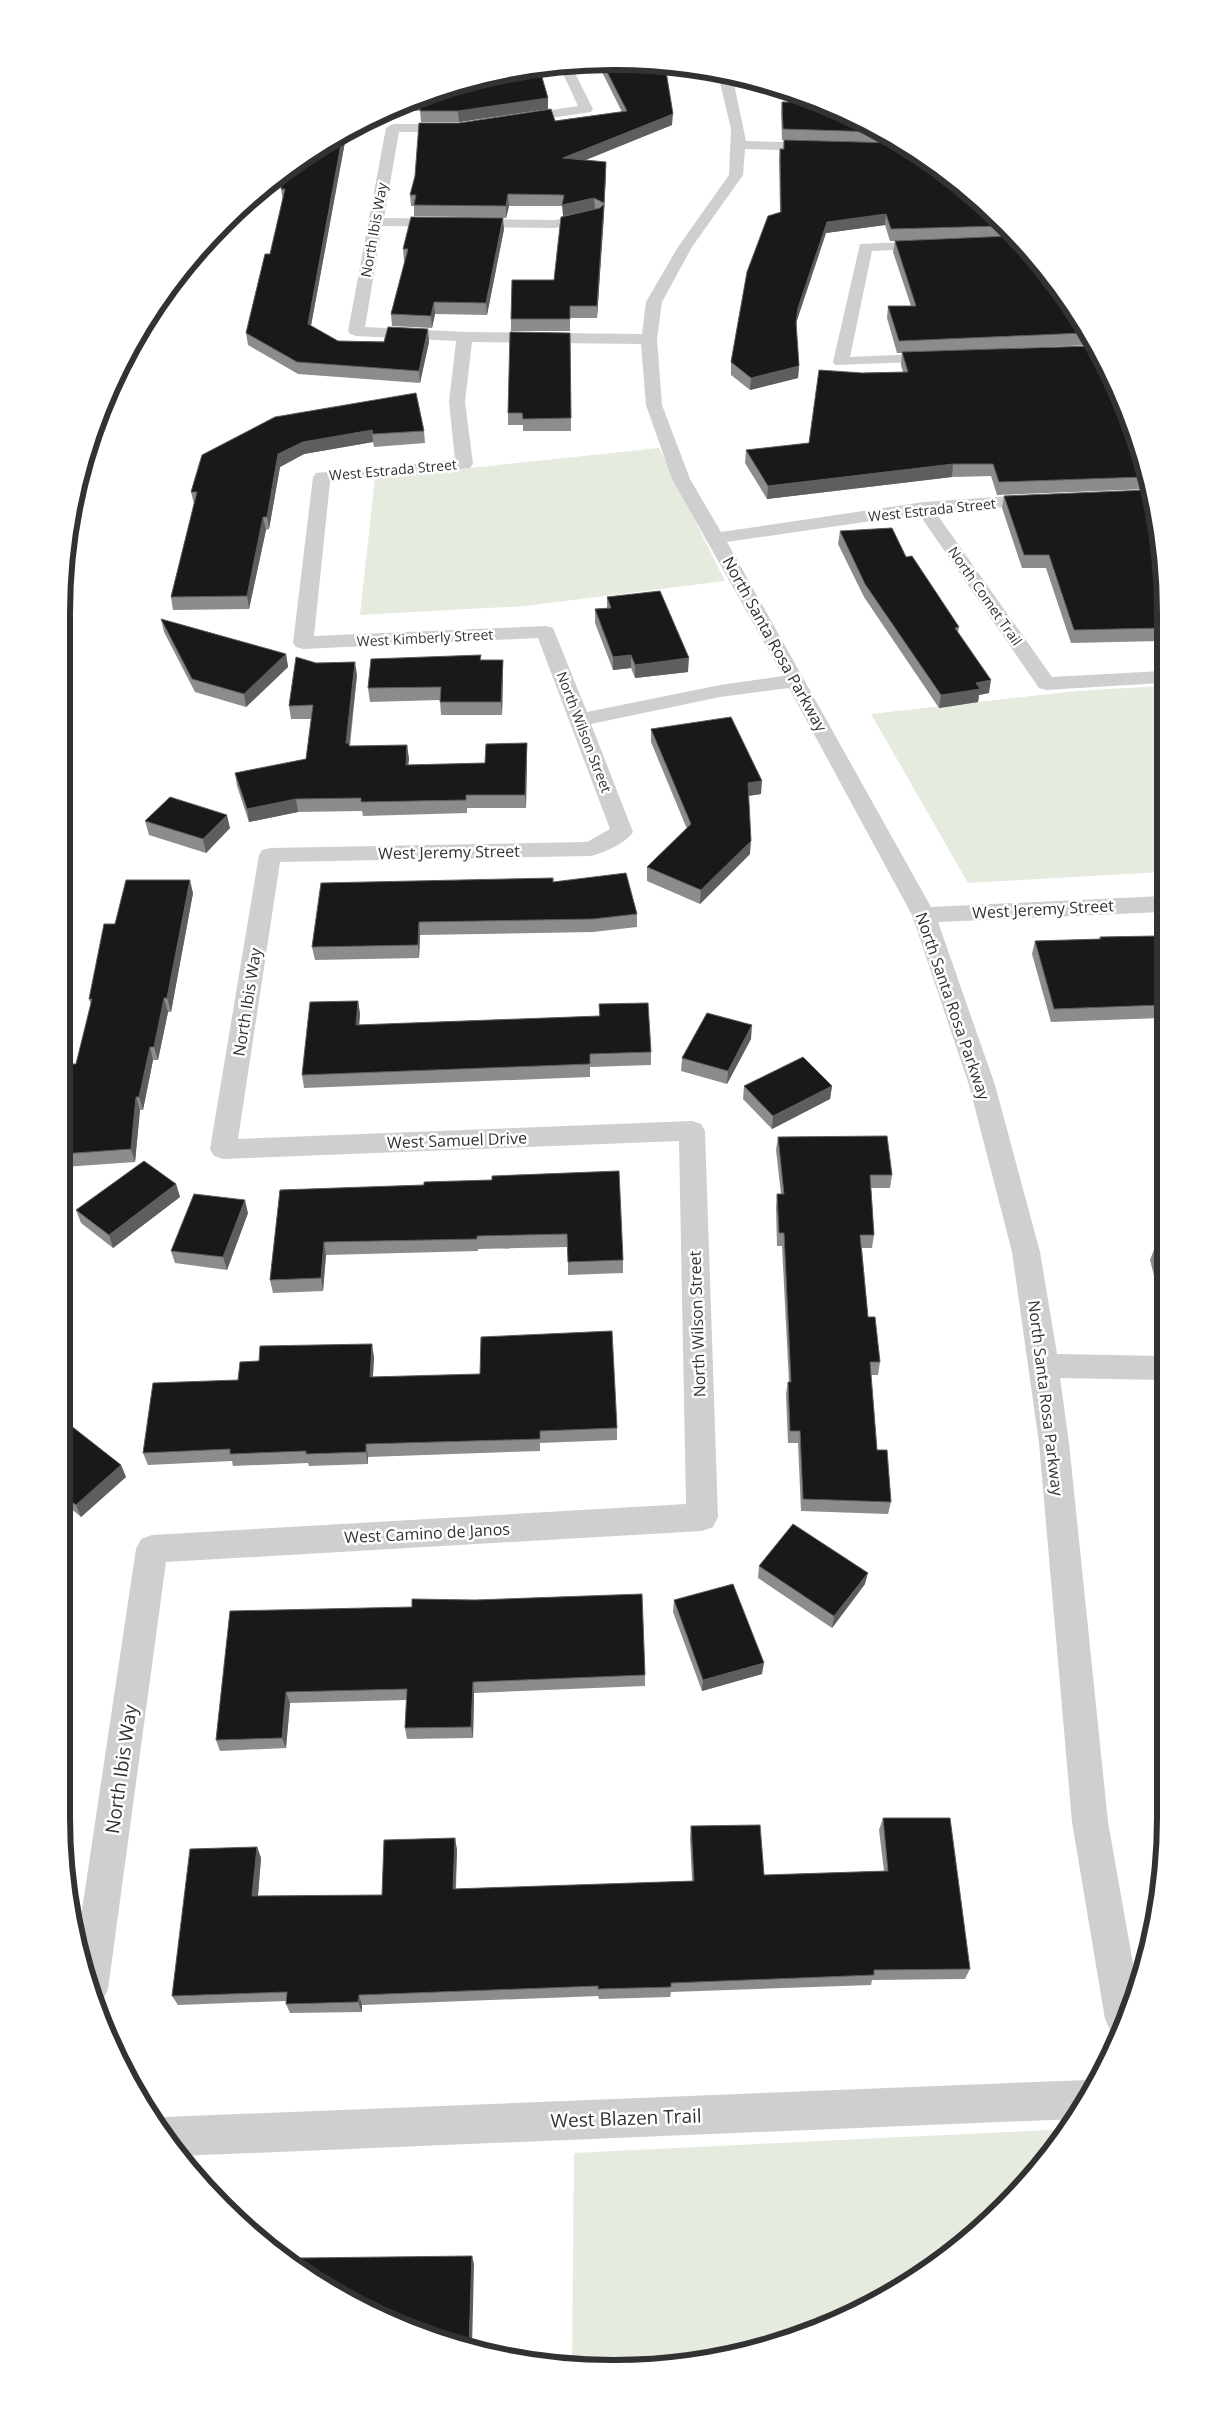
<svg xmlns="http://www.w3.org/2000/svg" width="1227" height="2430" viewBox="0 0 1227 2430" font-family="'Open Sans',sans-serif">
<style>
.green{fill:#e5ebdf}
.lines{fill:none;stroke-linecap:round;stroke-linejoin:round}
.street{fill:#cfcfcf;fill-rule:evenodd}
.wall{fill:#8c8c8c}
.shaded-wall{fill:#5e5e5e}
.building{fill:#191919;stroke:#5e5e5e}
.labels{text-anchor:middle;stroke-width:5;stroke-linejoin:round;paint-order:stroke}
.far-street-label{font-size:14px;fill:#323232;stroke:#fff}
.street-label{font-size:16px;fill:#323232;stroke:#fff}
.near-street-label{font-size:19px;fill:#323232;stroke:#fff}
.rim{fill:none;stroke:#323232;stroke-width:6}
</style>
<rect width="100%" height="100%" fill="#fff"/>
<path class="green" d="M659,448L725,581L525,606L360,615L375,478Z
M1161,686L1162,872L968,883L871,714L1076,691Z
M1068,2129L1004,2207L949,2255L858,2312L791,2340L685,2364L572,2367L574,2153Z"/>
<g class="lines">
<path class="street" d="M559,65H571L593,109L591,112L517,123L512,122L510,119L517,115L578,106Z
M718,74L731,76L733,79L746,141L820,143L827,147L820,151L745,149L743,175L692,247L662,302L657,339L662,405L690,479L721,532L924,502L1040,494L1046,495L1049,499L1046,503L1040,504L936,513L1052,677L1161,671V683L1046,690L1039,688L919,514L727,542L931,907L1162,896V912L938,922L995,1085L1040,1252L1057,1354L1163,1356V1380L1060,1378L1069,1443L1108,1822L1137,1986L1118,2036L1111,2032L1105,2019L1072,1822L1039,1443L1012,1252L969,1085L912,915L789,688L720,697L591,724L633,832C626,843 604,853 591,856L280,862L238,1139L692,1121L701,1124L705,1131L718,1517L713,1527L702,1531L166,1562L108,1989L102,2002L96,2005L77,1943L136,1549L141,1539L152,1535L686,1504L679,1141L223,1159L214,1156L210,1149L259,855L262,850L270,848L587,842L610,829L538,638L303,649L296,647L293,643L313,477L316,473L455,460L449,402L456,341L356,336L350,334L348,331L386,128L393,124H457L464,128L457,132H399L384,218L555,220L595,211L602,215L600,218L555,228L382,226L365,327L465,332L642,334L646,302L678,247L729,175L731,129ZM472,342L641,344L646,405L672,479L783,676L720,685L587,712L553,628L546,626L314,636L330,482L470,468L473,464L465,402Z
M930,241L937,245L935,248L872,251L850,357L939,353L945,355L947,358L945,361L835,365L833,362L860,244Z
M1087,2080L1096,2083L1075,2119L179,2156L155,2122L165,2117Z"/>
</g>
<path class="wall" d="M649,62L672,125L586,160L606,162V173L597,318H570V331H511V319L554,280L595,210L563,216V206H509L506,218L414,216V206H411L410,195L459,123L555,121L622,112L598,64Z
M436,91L548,98V109L459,122H421L420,110L383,114Z
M795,94L858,118L893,140L892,142L897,143L950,176L1052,278L1091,345L1004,349L1124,402L1147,490V489L997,495L991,476L952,477L767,499L745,463L746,450L809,443L862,373L903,372L901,365L902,353H897L887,318L888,306H911L893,252L895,241H890L885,225L826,233L797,320L796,325L799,366L798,378L750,390L731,375V362L780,212L779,160L780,149H783L784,140L832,141L782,140L781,112L782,102H798Z
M347,131L311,326L338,341L429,342L420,383L298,374L248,345L246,333L270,254L283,200L281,189L337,135Z
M504,229L487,315L435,314L432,328L392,326L391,314L405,261H404L403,249Z
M570,333L571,431H523V425H508V413Z
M275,417L424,431L425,443L374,447L373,442L304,454L280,467L269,529L266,530L249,609L173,610L171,597L194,504L191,492Z
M1004,496L1161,542V641L1071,643L1046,568H1022L1002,508Z
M840,531L906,557L959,627L958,633L989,693L979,695L978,702L939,708L864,597L838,544Z
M607,597L688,672L635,678L631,668L613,670L595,623V609L607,608Z
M161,619L286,654L288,667L246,707L195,692L164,632Z
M481,660H503V673L502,715H441L440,700L370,702L368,688Z
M357,675L350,746L409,758L408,765L485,763L527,743V757L526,808H467V813L363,816L362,811L298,812L249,822L237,786L235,773L306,759L312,719H291L289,706Z
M651,729L761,794L748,796L750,854L700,904L647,881V867L687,829L651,742Z
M145,821L230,828L206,853L149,835Z
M553,882L637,914V927L593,932L420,935L419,958L315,960L312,947Z
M193,893L171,1012H168L158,1060H153L143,1110H140L135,1162L64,1167L62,1161V1135L65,1111H62V1064H76L91,1005L89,999L115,924Z
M1162,936V1018L1051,1022L1032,954L1035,941L1099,939L1100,937Z
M358,1001L360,1014L359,1025L599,1016V1004L651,1052V1065L590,1067V1077L304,1088L302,1075Z
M751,1039L727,1084L681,1071L682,1058Z
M744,1086H832L830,1099L772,1129L743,1099Z
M778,1137L892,1175L890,1188H871L874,1235L872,1248H862L868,1317L880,1362L878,1375H871L877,1450L891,1502L888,1514L801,1511L798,1443H788L786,1394L788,1382H789L782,1246H777L776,1207L777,1194H781L776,1150Z
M492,1180L623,1260V1273L568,1275V1247L478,1249V1251L326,1255L323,1291L273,1293L270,1280L280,1190L424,1185Z
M176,1184L180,1197L113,1248L81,1223L76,1210Z
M248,1213L227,1270L175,1263L171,1251Z
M1155,1247H1163V1303H1161L1150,1260Z
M374,1357L373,1377L617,1428V1440L540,1443V1451L368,1457V1464L309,1466L308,1463L233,1466L232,1461L148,1465L143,1453L238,1380Z
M62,1432L121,1465L126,1477L81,1517L62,1501Z
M759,1566L865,1584L832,1628L758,1578Z
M674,1600L762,1674L702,1691L673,1612Z
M230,1611L645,1675V1686L474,1693L473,1738L407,1739L405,1728L407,1700L290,1703L286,1748L220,1751L216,1740Z
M883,1818L970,1969L965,1979L872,1980L871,1985L671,1992L670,1997L599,1999L598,1996L362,2005V2012L290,2013L286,2004V2001L178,2005L172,1996L257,1847L261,1858L258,1896L382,1895L457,1849L456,1889L692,1881L690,1837L691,1826L764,1875L884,1871L879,1830Z"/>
<path class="shaded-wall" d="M548,98V109L459,122L458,111Z
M421,99L422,110L383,114L415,100Z
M673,114L672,125L563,169V158Z
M347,131L309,336L308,324L343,133Z
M606,162V173L604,214V203Z
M508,194L509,206L506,218V206Z
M594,198L595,209L563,216L562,205Z
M604,204V216L597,318V306Z
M886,214L885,225L826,233L797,320L795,334L798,308L827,222Z
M503,218L504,229L487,315L486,303Z
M434,302L435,314L432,328L431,316Z
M428,329L429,342L420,383L419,371Z
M799,366L798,378L750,390L751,378Z
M372,430L373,442L304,454L280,467L269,529L267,517L278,454L303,442Z
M953,464L952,477L767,499L768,486Z
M263,517L266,530L249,609L247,596Z
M286,654L288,667L246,707L244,694Z
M631,655V668L613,670V657Z
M689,658L688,672L635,678V665Z
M503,660V673L502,715L501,702Z
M355,662L357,675L349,745L351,756L346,743Z
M991,680L989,693L979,695L978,702L939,708L941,695L976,683Z
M527,743V757L526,808L525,795Z
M407,745L409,758L407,778L406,765Z
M762,781L761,794L747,796L748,783Z
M296,799L298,812L249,822L247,809Z
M227,815L230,828L206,853L203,839Z
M751,841L750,854L700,904L701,890Z
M190,880L193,893L171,1012L167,998Z
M419,922L420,935L419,958L418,945Z
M164,998L168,1012L158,1060L154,1047Z
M358,1001L360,1014L358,1038L356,1025Z
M752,1025L751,1039L727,1084L728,1071Z
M150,1047L153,1060L143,1110L139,1097Z
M832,1086L830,1099L772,1129L773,1116Z
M136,1097L140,1110L135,1162L131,1149Z
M176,1184L180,1197L113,1248L109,1235Z
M245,1200L248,1213L227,1270L223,1257Z
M324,1242L326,1255L323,1291L321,1278Z
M372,1344L374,1357L372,1389L370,1377Z
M366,1444L368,1457V1464L366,1452Z
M121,1465L126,1477L81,1517L76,1505Z
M868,1573L865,1584L832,1628L834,1616Z
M764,1663L762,1674L702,1691L703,1680Z
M473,1682L474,1693L473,1738L471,1727Z
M286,1692L290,1703L286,1748L282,1738Z
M455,1838L457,1849L455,1899L453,1889Z
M257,1847L261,1858L257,1907L252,1896Z
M359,1995L362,2005V2012L358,2002Z
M472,2256L474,2264L472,2348L469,2346Z"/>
<path class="building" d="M649,62L665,65L673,114L563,158L606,162L604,203L594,198L562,205L564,195L508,194L506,206L414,205L416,195H410L415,176L419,123H459L551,109L555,121L627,111L603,64Z
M539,67L548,98L458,111H420L421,99L415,100L436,91Z
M802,97L858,118L879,132L783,129L782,102H804Z
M343,133L308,324L338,341L384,342L388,327L428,329L419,371L297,362L246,333L265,254H270L285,189H281L285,172L337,135Z
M784,140L897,143L908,150L913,156L912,152L950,176L1000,226L891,229L886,214L827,222L798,308L796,322L799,366L751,378L731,362L747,272L768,216L781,212L780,149H784Z
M604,204L597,306H570V319H511L512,280H554L561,217L600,208Z
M411,217L503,218L486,303L434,302L431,316L391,314L408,249H403Z
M1010,236L1052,278L1084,333L899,341L888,306H916L895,241Z
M510,332L570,333L571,418L523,419L522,413H508Z
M1091,346L1124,402L1144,477L999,482L993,464H953L768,486L746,450L809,443L819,370L862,373L908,372L902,352Z
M416,393L424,431L373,434L372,430L303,442L278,454L267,517H263L247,596L171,597L197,492H191L202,455L275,417Z
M1147,490L1161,542V628L1074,630L1049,555H1024L1004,496Z
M892,528L906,557L912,556L959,627L955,628L991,680L976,683L980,689L941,695L865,584L840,531Z
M660,591L689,658L635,665L631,655L613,657L595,609L611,608L607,597Z
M161,619L286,654L244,694L192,679Z
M481,655L480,660H503L501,702H440L441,687L368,688L371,659Z
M296,657L316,663L355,662L346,743H349V746L407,745L406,765L485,763L486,744L527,743L525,795H466V800L361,802V798L296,799L247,809L235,773L306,759L313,705L289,706Z
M731,717L762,781L748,783L751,841L701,890L647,867L691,824L651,729Z
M170,797L227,815L203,839L145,821Z
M626,873L637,914L593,919L419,922L418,945L312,947L321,883L553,878V882Z
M126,880H190L167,998H164L154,1047H150L139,1097H136L131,1149L62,1154V1135L67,1098H62V1064H76L92,999H89L104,924H115Z
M1157,936H1162V1005L1054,1009L1035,941L1101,939L1100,937Z
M358,1001L356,1025L600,1016L599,1004L648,1003L651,1052L590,1054V1064L302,1075L310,1002Z
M707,1013L752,1025L728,1071L682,1058Z
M803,1057L832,1086L773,1116L744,1086Z
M887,1136L892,1175H870L874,1235H860L868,1317H875L880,1362H870L877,1450H887L891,1502L803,1499L800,1431H790L788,1382H791L784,1233H779L777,1194H784L778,1137Z
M144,1161L176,1184L109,1235L76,1210Z
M619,1171L623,1260L568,1262L567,1234L477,1236V1239L324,1242L321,1278L270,1280L280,1190L424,1185V1182L492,1180V1176Z
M194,1194L245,1200L223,1257L171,1251Z
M1155,1247H1163V1278Z
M612,1331L617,1428L540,1431V1439L366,1444V1452L306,1454V1451L230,1454V1449L143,1453L153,1383L238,1380L240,1362L259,1361L260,1346L372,1344L370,1377L480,1374L481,1337Z
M70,1425L121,1465L76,1505L62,1494V1432Z
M793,1524L868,1573L834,1616L759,1566Z
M733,1584L764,1663L703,1680L674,1600Z
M642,1594L645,1675L473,1682L471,1727L405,1728L407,1689L286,1692L282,1738L216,1740L230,1611L412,1607V1599L475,1600Z
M883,1818H950L970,1969L874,1970V1975L671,1983V1987L598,1989V1986L359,1995L358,2002L286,2004L287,1992L172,1996L190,1849L257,1847L252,1896L382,1895L384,1840L455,1838L453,1889L694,1881L691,1826L760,1825L764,1875L888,1871Z
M472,2256L469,2346H467L402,2327L337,2295L299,2267L300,2258Z"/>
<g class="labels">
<g class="far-street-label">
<text transform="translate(374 230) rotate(-80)" y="5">North Ibis Way</text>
<text transform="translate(393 470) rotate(-5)" y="5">West Estrada Street</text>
<text transform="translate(932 510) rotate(-6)" y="5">West Estrada Street</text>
<text transform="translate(985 596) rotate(55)" y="5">North Comet Trail</text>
<text transform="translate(425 638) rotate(-3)" y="5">West Kimberly Street</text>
<text transform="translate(584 732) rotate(69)" y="5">North Wilson Street</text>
</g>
<g class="street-label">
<text transform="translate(775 644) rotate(61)" y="6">North Santa Rosa Parkway</text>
<text transform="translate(449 852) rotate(-1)" y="6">West Jeremy Street</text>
<text transform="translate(1043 909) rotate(-3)" y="6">West Jeremy Street</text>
<text transform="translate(247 1002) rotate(-81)" y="6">North Ibis Way</text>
<text transform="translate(953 1006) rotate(71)" y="6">North Santa Rosa Parkway</text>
<text transform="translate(457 1140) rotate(-2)" y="6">West Samuel Drive</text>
<text transform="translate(697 1324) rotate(-92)" y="6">North Wilson Street</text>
<text transform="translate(1046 1398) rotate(83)" y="6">North Santa Rosa Parkway</text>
<text transform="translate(427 1533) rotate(-3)" y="6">West Camino de Janos</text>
</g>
<g class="near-street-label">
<text transform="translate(121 1769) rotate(-82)" y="7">North Ibis Way</text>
<text transform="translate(626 2118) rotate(-2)" y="7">West Blazen Trail</text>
</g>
</g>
<path d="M0 0H1227V2430H0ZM613 70H614A543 543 0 0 1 1157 613V1817A543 543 0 0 1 614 2360H613A543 543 0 0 1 70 1817V613A543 543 0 0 1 613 70Z" fill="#fff" fill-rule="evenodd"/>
<path class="rim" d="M613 70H614A543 543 0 0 1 1157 613V1817A543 543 0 0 1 614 2360H613A543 543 0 0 1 70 1817V613A543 543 0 0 1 613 70Z"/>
</svg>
